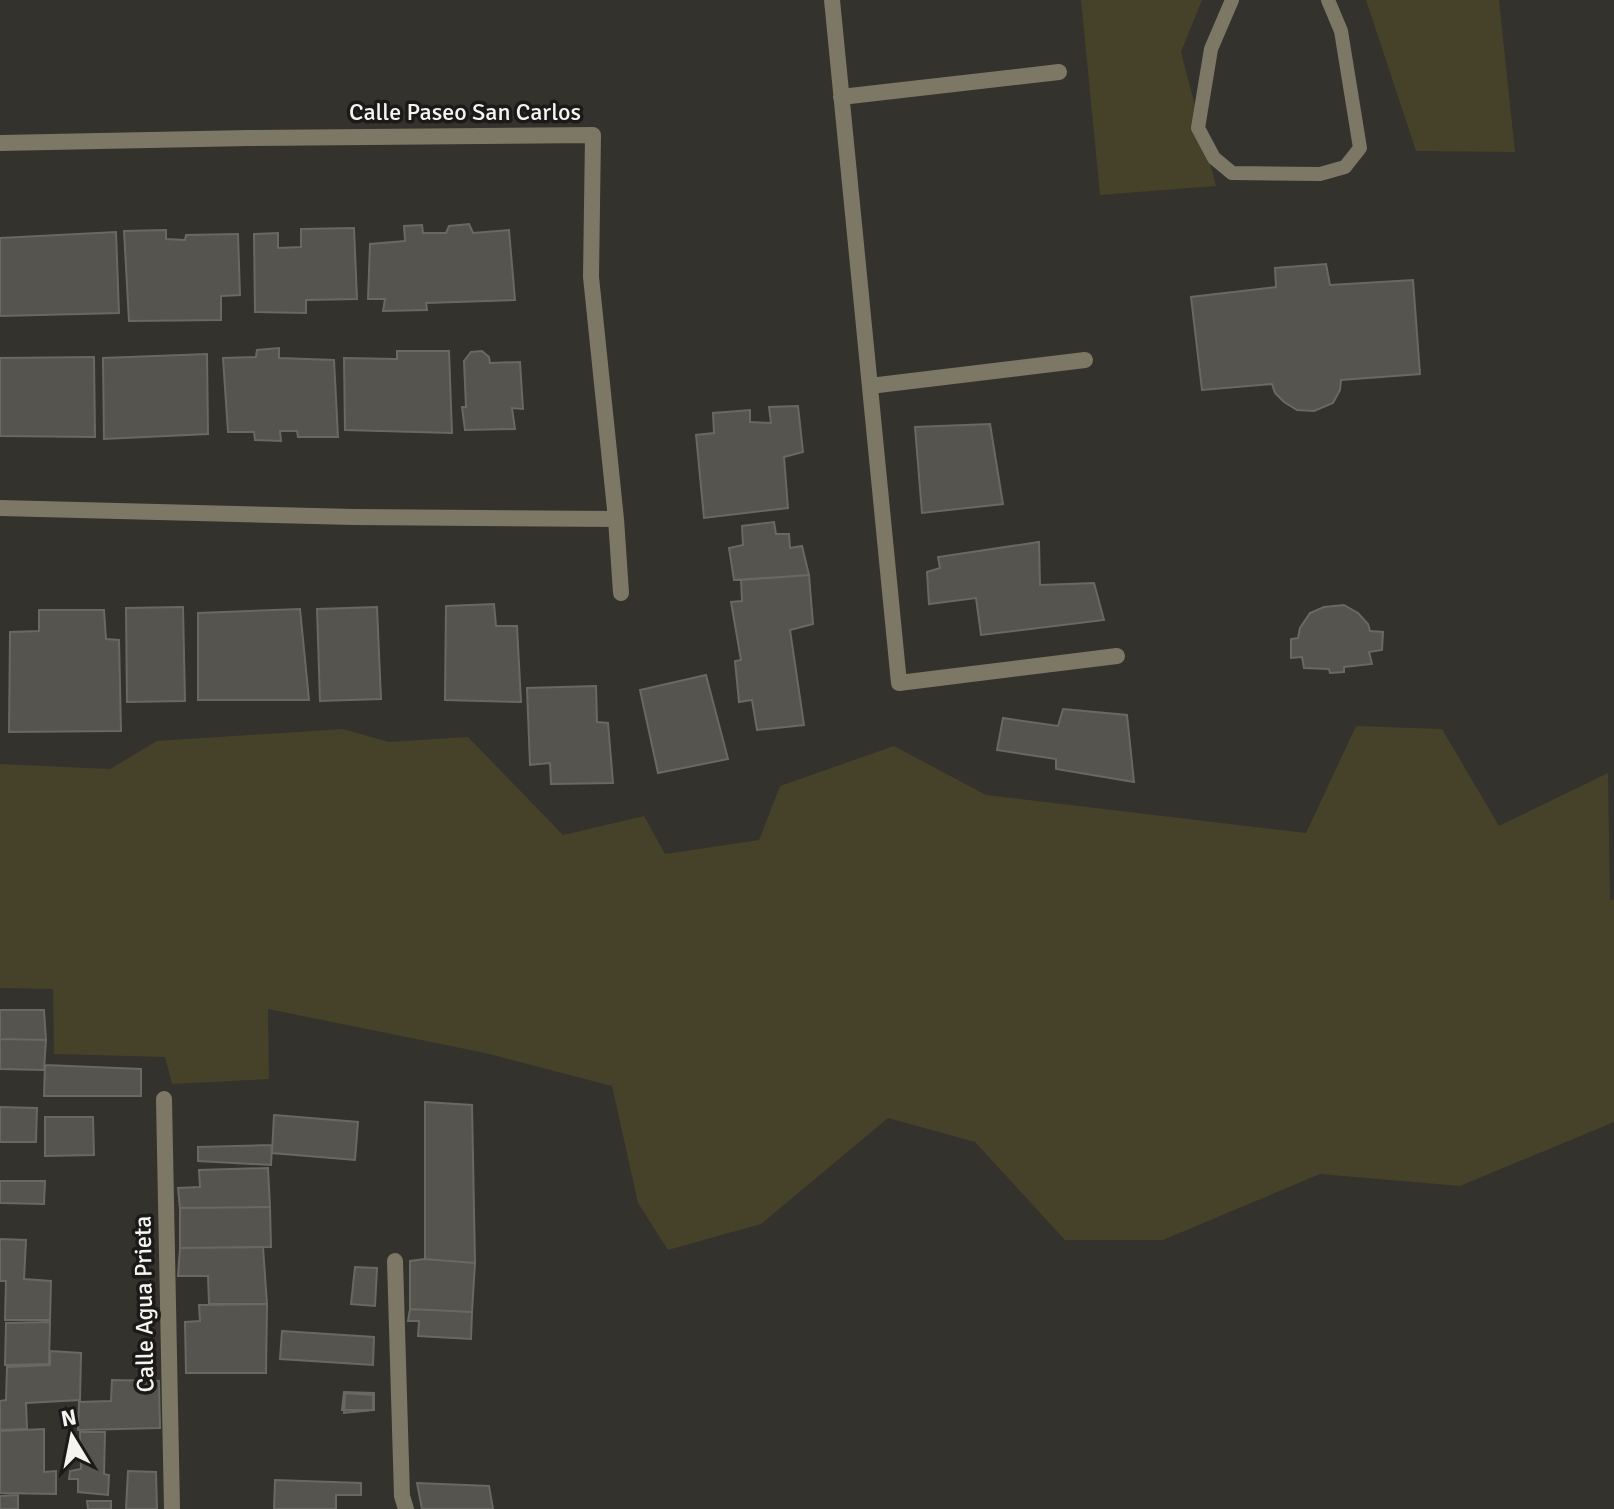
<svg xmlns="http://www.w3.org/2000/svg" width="1614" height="1509" viewBox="0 0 1614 1509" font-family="Signika,sans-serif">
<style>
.green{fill:#464129}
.building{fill:#55544f;stroke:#6a6862;stroke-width:2}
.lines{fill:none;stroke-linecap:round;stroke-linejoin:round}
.lane{stroke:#7c7865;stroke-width:14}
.street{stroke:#7c7865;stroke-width:16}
.labels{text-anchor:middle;stroke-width:7;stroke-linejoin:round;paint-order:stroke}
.street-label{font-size:24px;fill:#f5f4f1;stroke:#1a1a18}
</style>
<rect width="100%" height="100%" fill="#33322d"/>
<path class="green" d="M1081,0H1202L1181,52L1216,186L1100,195Z
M1366,0H1499L1515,152L1416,151Z
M1356,726L1442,729L1499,826L1608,773L1610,900H1614V1122L1460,1186L1320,1174L1163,1240H1065L975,1142L888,1118L761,1224L668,1250L638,1203L612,1086L485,1053L268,1009L269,1079L172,1084L165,1057L54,1054L53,989L0,988V764L110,769L157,741L343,729L389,742L468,737L563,835L644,816L665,854L759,840L780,786L894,746L986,795L1306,833Z"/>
<path class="building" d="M469,224L473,233L509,230L515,300L426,303L427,310L383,311L385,299H368L370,244L405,241L404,226L422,225L423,233H446L449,226Z
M354,228L357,299L306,300V313L255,312L254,234L278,233V248L301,247V229Z
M166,230V239L185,240L186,235L238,234L240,295L221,296V320L129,321L124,231Z
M116,232L119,313L0,316V238Z
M1326,264L1330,285L1413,280L1420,374L1341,380L1340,390L1333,403L1314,411L1297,410L1284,402L1275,393L1272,384L1202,390L1191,297L1276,287L1275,268Z
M279,348V358L334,360L338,437H298L297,431H280L281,441L255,440L254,432H228L223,358L256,357L257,350Z
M397,351H449L452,433L345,430L344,358L397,359Z
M482,351L489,357L490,363L520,362L523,409L512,408L515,429L465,430L462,407H466L464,361L471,352Z
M207,354L208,434L104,439L103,358Z
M94,357L95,437L0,436V358Z
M798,406L803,452L784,457L788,508L704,518L696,435L714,433L713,413L750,410V422L771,423L769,407Z
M990,424L1003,504L922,513L915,427Z
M774,522L776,534H789L790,548L802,546L809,575L734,580L729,548L743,545L742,526Z
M1039,542L1040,585L1094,583L1104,620L981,635L976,598L929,604L927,572L940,568L938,557Z
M809,575L813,624L790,630L804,725L757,730L752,700L739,702L735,661L741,660L731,602L742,601L741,580Z
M494,604L496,626H517L521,702L445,700L446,606Z
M1344,605L1358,613L1368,624L1370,631L1383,632L1382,650L1369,652L1372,664L1344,667V672L1330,673L1329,669L1304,668L1302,657L1291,658V639L1298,638L1300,628L1310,613L1324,607Z
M183,607L185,701L127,702L126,608Z
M377,607L381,699L320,701L317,609Z
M300,609L309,700H198V613Z
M39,610H104L106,639L119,640L121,731L9,732L10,632L39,631Z
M706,675L728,759L658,773L640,690Z
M596,686L597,722L608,723L613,783L551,784L550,763L530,765L527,688Z
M1063,709L1127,715L1134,782L1056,769V759L997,750L1003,718L1058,726Z
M0,1010H44L46,1040L0,1039Z
M0,1039L46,1040L44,1070L0,1069Z
M45,1065L141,1069V1096H44Z
M425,1102L472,1105L475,1263L425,1259Z
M0,1107L37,1108L36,1142H0Z
M274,1115L358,1122L355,1160L272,1153Z
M45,1117H93L94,1155L45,1156Z
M272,1145L271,1165L198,1161V1147Z
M268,1168L270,1207L180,1208L178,1188L200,1187L199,1170Z
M0,1181H45L44,1204L0,1203Z
M270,1207L271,1247L180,1248V1208Z
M0,1239L26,1240L24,1279L51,1281L50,1320H5L6,1281H0Z
M263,1247L267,1304H209L208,1276H178L180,1248Z
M425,1259L475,1263L472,1312L410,1309V1261Z
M355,1267L377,1268L375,1306L351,1304Z
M267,1304L266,1373H186L185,1322L200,1321L199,1305Z
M410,1309L472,1312L471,1339L418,1336L419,1321H408Z
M50,1322L49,1364L5,1365L6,1323Z
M282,1331L374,1337L373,1365L280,1359Z
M50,1351L81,1353L80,1400L26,1403L27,1429L0,1430V1401L6,1400L7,1367L50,1365Z
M112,1380L159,1381L160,1428L78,1430L79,1402L111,1401Z
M344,1392L374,1393V1410H342Z
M345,1393L373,1395V1410L344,1413Z
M44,1429V1472L56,1471V1494L0,1493V1431Z
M80,1432H105L104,1474L109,1475L108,1495L78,1492V1479H69L70,1471L81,1469Z
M128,1471L156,1472L157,1509H126Z
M275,1480L361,1483V1495H336V1509H274Z
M417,1483L489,1486L493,1509H422Z
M18,1495V1509H0V1496Z
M87,1501H111V1509H88Z"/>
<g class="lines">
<path class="lane" d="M1232,0L1211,49L1198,128L1214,158L1232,173L1320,174L1345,167L1360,148L1341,31L1328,0"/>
<path class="street" d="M832,0L899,683L1117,656
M841,97L1059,72
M0,143L249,138L593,135L591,277L616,519L621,593
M870,386L1085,360
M0,508L354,517L616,519
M164,1099L172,1509
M395,1261L402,1496L406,1509"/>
</g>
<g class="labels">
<g class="street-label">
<text x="465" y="120">Calle Paseo San Carlos</text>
<text transform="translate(144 1304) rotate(-91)" y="8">Calle Agua Prieta</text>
</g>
</g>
<g transform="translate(72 1437) rotate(350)" stroke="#1a1a18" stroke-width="6" paint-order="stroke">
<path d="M0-6L14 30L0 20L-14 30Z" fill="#f5f4f1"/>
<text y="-12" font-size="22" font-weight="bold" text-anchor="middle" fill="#f5f4f1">N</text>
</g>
</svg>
